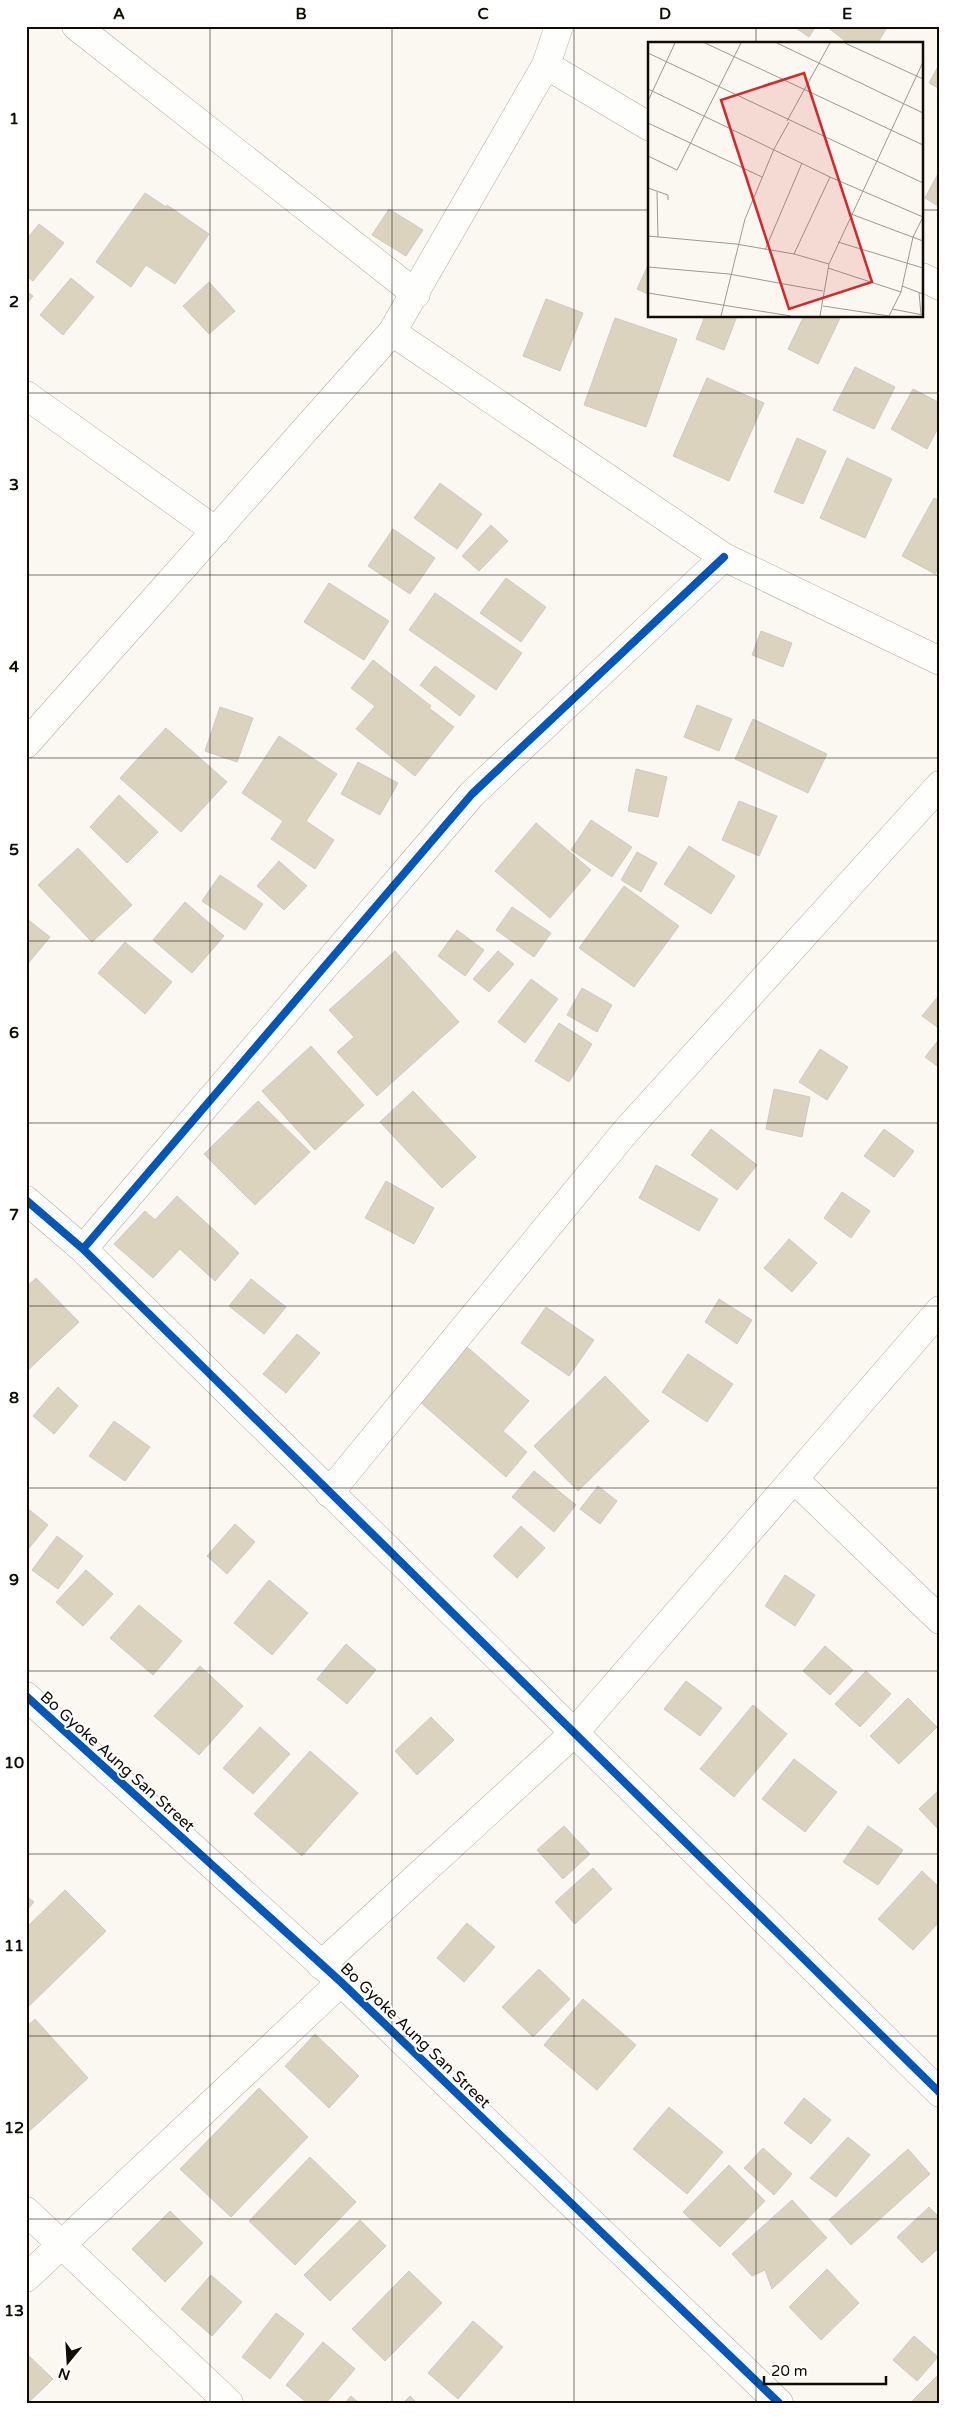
<svg xmlns="http://www.w3.org/2000/svg" width="966" height="2429" viewBox="0 0 966 2429" font-family="'Varela Round',sans-serif">
<style>
.building{fill:#dbd3bd;stroke:#d0cbc2}
.lines{fill:none;stroke-linecap:round;stroke-linejoin:round}
.minor-casing{stroke:#b2aea6;stroke-width:29}
.minor{stroke:#fefefd;stroke-width:28}
.cycleway-casing{stroke:#fff;stroke-width:11}
.cycleway{stroke:#0057b8;stroke-width:8}
.grid{fill:none;stroke:#100c03;stroke-width:1;stroke-opacity:0.55}
.labels{text-anchor:middle;stroke-width:4;stroke-linejoin:round;paint-order:stroke}
.street-label{font-size:16px;fill:#100c03;stroke:#fff}
.inset-road{fill:none;stroke:#9d9a92;stroke-width:1}
.view{fill:#d62828;fill-opacity:0.15;stroke:#d62828;stroke-width:2.5}
.inset-edge{fill:none;stroke:#100c03;stroke-width:2.5}
.neatline{fill:none;stroke:#100c03;stroke-width:2}
.grid-label{font-size:16px;text-anchor:middle;font-weight:bold;fill:#100c03}
</style>
<rect width="100%" height="100%" fill="#fbf8f1"/>
<path class="building" d="M793,26H816L809,37Z
M826,26H888L877,44H849Z
M940,63V89L929,83Z
M940,170V207L925,198Z
M145,193L166,207L167,205L209,234L175,284L146,265L131,287L96,262Z
M389,209L423,230L406,256L372,235Z
M39,224L64,243L33,281L26,276V240Z
M650,261V295L637,289Z
M71,278L94,297L63,335L40,315Z
M209,282L235,311L209,334L183,306Z
M26,291L33,296L26,305Z
M546,299L583,313L560,371L523,356Z
M705,316H737L724,350L696,339Z
M804,316H841L818,364L788,349Z
M615,318L677,339L646,427L584,405Z
M855,367L895,387L874,429L833,410Z
M707,378L764,403L729,481L673,456Z
M913,389L940,403V424L927,449L891,429Z
M797,438L826,451L803,504L774,492Z
M847,458L892,479L865,538L820,518Z
M440,483L482,514L457,549L414,518Z
M934,498L940,501V567L935,574L902,556Z
M491,525L508,541L479,571L462,556Z
M393,529L435,558L410,594L368,566Z
M506,578L546,607L521,642L480,613Z
M329,583L389,621L364,660L304,622Z
M435,593L522,653L496,690L409,630Z
M761,631L792,643L783,667L752,655Z
M373,660L431,706L429,708L454,727L415,776L356,729L375,706L351,688Z
M435,666L475,696L460,716L420,685Z
M697,705L732,719L719,751L684,737Z
M220,707L253,718L237,762L205,751Z
M753,719L827,754L808,793L735,759Z
M166,728L227,782L181,832L120,778Z
M279,736L337,774L306,821L334,840L315,869L271,839L283,821L242,793Z
M358,762L398,783L380,815L341,794Z
M636,769L667,777L658,817L628,811Z
M119,795L158,832L127,863L90,827Z
M739,801L777,816L759,856L722,840Z
M591,820L632,847L612,877L571,850Z
M536,823L591,870L550,918L495,871Z
M689,846L735,876L711,914L664,884Z
M78,848L132,905L92,942L38,885Z
M637,852L657,863L641,892L621,880Z
M279,861L307,886L284,910L257,886Z
M220,875L263,904L245,930L202,901Z
M624,886L679,926L634,987L579,948Z
M185,902L224,936L192,973L153,940Z
M512,907L551,933L534,957L496,930Z
M26,918L50,937L26,966Z
M457,930L484,950L465,976L438,956Z
M125,942L172,982L145,1014L98,973Z
M395,951L459,1022L377,1096L337,1052L354,1037L329,1010Z
M498,951L514,964L489,992L473,979Z
M531,979L558,999L525,1043L498,1022Z
M582,988L612,1005L597,1032L567,1015Z
M940,994V1029L922,1016Z
M559,1023L592,1044L569,1082L535,1061Z
M940,1038V1068L925,1057Z
M311,1046L364,1105L315,1150L262,1091Z
M820,1049L848,1067L827,1100L799,1082Z
M774,1089L810,1097L802,1137L766,1129Z
M413,1091L476,1157L442,1188L380,1122Z
M258,1101L310,1152L255,1205L204,1154Z
M711,1129L757,1165L737,1190L691,1155Z
M884,1129L914,1151L894,1177L864,1156Z
M656,1165L718,1199L699,1231L639,1198Z
M386,1181L434,1208L414,1244L365,1218Z
M842,1192L870,1211L851,1238L824,1218Z
M177,1196L239,1253L215,1281L180,1249L153,1278L114,1244L145,1211L155,1220Z
M789,1239L817,1263L792,1292L764,1268Z
M36,1278L79,1322L26,1372V1287Z
M251,1279L286,1307L264,1334L229,1306Z
M719,1299L752,1320L737,1344L705,1322Z
M546,1307L594,1340L569,1376L521,1343Z
M297,1334L320,1353L286,1393L263,1374Z
M466,1346L529,1401L503,1431L527,1452L506,1477L419,1401Z
M688,1354L733,1384L707,1422L662,1392Z
M605,1376L649,1421L578,1491L534,1446Z
M58,1387L78,1406L54,1434L33,1416Z
M114,1421L150,1447L125,1481L89,1456Z
M534,1471L576,1505L554,1532L512,1497Z
M598,1486L617,1501L600,1524L580,1509Z
M27,1508L48,1525L26,1552V1509Z
M235,1524L255,1542L227,1574L207,1556Z
M521,1526L545,1548L517,1578L493,1556Z
M57,1536L83,1556L58,1589L32,1570Z
M86,1570L113,1594L83,1626L56,1602Z
M785,1575L815,1595L795,1626L765,1606Z
M269,1580L308,1613L272,1655L234,1623Z
M139,1605L182,1641L153,1675L110,1638Z
M346,1644L376,1670L347,1704L317,1679Z
M825,1646L853,1670L830,1695L803,1671Z
M200,1666L243,1706L199,1755L154,1716Z
M866,1671L891,1694L860,1727L835,1704Z
M686,1681L722,1708L700,1736L664,1709Z
M908,1698L937,1727L899,1764L870,1736Z
M753,1705L787,1734L734,1797L700,1769Z
M431,1717L454,1740L417,1775L395,1751Z
M260,1727L290,1754L253,1794L223,1768Z
M310,1751L358,1793L302,1856L254,1814Z
M794,1759L837,1792L805,1832L762,1799Z
M940,1789V1831L919,1809Z
M564,1826L590,1854L563,1879L537,1850Z
M868,1826L903,1850L878,1885L843,1862Z
M593,1868L612,1889L575,1924L555,1902Z
M922,1871L940,1888V1921L913,1950L878,1919Z
M65,1890L106,1931L26,2009V1928Z
M26,1896L34,1902L26,1911Z
M467,1923L495,1947L464,1982L437,1958Z
M539,1969L570,1999L533,2037L502,2007Z
M583,1999L636,2045L597,2090L544,2045Z
M35,2019L88,2078L26,2134V2027Z
M315,2034L359,2076L329,2108L285,2066Z
M259,2088L308,2137L231,2217L180,2169Z
M804,2098L831,2120L811,2144L784,2123Z
M669,2107L723,2152L687,2194L633,2149Z
M848,2137L870,2155L836,2197L810,2178Z
M763,2148L792,2174L774,2195L744,2168Z
M908,2149L930,2174L851,2245L829,2220Z
M310,2157L356,2202L295,2265L249,2221Z
M729,2165L765,2201L720,2247L683,2212Z
M792,2200L827,2238L772,2289L765,2270L752,2276L732,2254Z
M929,2207L940,2218V2247L922,2263L897,2237Z
M170,2211L203,2243L165,2282L132,2249Z
M360,2220L386,2246L330,2301L304,2275Z
M827,2269L859,2303L821,2340L789,2307Z
M409,2271L442,2303L385,2361L352,2329Z
M211,2275L242,2302L212,2336L181,2309Z
M276,2313L304,2334L270,2379L242,2357Z
M473,2321L503,2347L458,2399L428,2373Z
M914,2336L938,2357L917,2381L893,2360Z
M323,2342L355,2369L326,2403H307L286,2385Z
M26,2353L53,2379L28,2403H26Z
M940,2373V2403H910Z
M351,2396L359,2403H345Z
M410,2396L417,2403H403Z"/>
<g class="lines">
<g class="minor-casing">
<path id="minor" d="M76,26L416,294
M546,65L650,127
M922,277L940,286
M392,332L724,557L940,661
M26,395L216,531
M26,744L392,332L546,65L559,26
M26,1200L83,1249L940,2093
M83,1249L472,794L724,557
M794,1479L940,1620
M329,1493L626,1131L940,785
M26,1696L341,1982L779,2403
M321,1965L574,1733L940,1310
M26,2211L229,2403
M26,2278L341,1982"/>
</g>
<use href="#minor" class="minor"/>
<g class="cycleway-casing">
<path id="cycleway" d="M26,1200L83,1249L940,2093
M83,1249L472,794L724,557
M26,1696L341,1982L779,2403"/>
</g>
<use href="#cycleway" class="cycleway"/>
</g>
<path class="grid" d="M210,26V2403M392,26V2403M574,26V2403M756,26V44M26,210H650M922,210H940M756,316V2403M26,393H940M26,575H940M26,758H940M26,941H940M26,1123H940M26,1306H940M26,1488H940M26,1671H940M26,1854H940M26,2036H940M26,2219H940"/>
<g class="labels">
<g class="street-label">
<text transform="translate(118 1761) rotate(42)" y="6">Bo Gyoke Aung San Street</text>
<text transform="translate(416 2035) rotate(44)" y="6">Bo Gyoke Aung San Street</text>
</g>
</g>
<g transform="translate(648 42)">
<rect width="275" height="275" fill="#fbf8f1"/>
<path class="inset-road" d="M57,1L275,103M129,1L275,71M197,1L275,37M0,11L275,141M0,47L182,135L275,175M0,59L27,1M139,79L182,1M0,81L114,135M0,114L29,128L93,1M0,146L20,153V158M9,150L10,195M203,172L275,199M0,194L88,202L146,212L181,222M190,200L275,226M117,208L154,121M146,212L182,135M0,225L81,232L175,249M180,226L253,250M254,244L275,252M0,251L143,274M271,251L273,272M175,264L241,274L253,250L265,195L275,175M244,267L275,273M73,274L97,177L126,107L141,80M172,274L181,222L275,20"/>
<path class="view" d="M156,31L224,240L141,267L73,58Z"/>
<rect width="275" height="275" class="inset-edge"/>
</g>
<rect width="966" height="2429" fill="none" stroke="#ffffff" stroke-width="55"/>
<g transform="translate(68 2362) rotate(198)" stroke="#ffffff" stroke-width="4" paint-order="stroke">
<path d="M0-4L9 19L0 12L-9 19Z" fill="#100c03"/>
<text y="-8" font-size="14" font-weight="bold" text-anchor="middle" fill="#100c03">N</text>
</g>
<path d="M764 2376v8h122v-8" fill="none" stroke="#100c03" stroke-width="2.5"/>
<text x="771" y="2376" font-size="15" fill="#100c03" stroke="#ffffff" stroke-width="4" paint-order="stroke">20 m</text>
<rect x="28" y="28" width="910" height="2374" class="neatline"/>
<g class="grid-label">
<text x="119" y="19">A</text>
<text x="301" y="19">B</text>
<text x="483" y="19">C</text>
<text x="665" y="19">D</text>
<text x="847" y="19">E</text>
<text x="14" y="124">1</text>
<text x="14" y="307">2</text>
<text x="14" y="490">3</text>
<text x="14" y="672">4</text>
<text x="14" y="855">5</text>
<text x="14" y="1038">6</text>
<text x="14" y="1220">7</text>
<text x="14" y="1403">8</text>
<text x="14" y="1585">9</text>
<text x="14" y="1768">10</text>
<text x="14" y="1951">11</text>
<text x="14" y="2133">12</text>
<text x="14" y="2316">13</text>
</g>
</svg>
